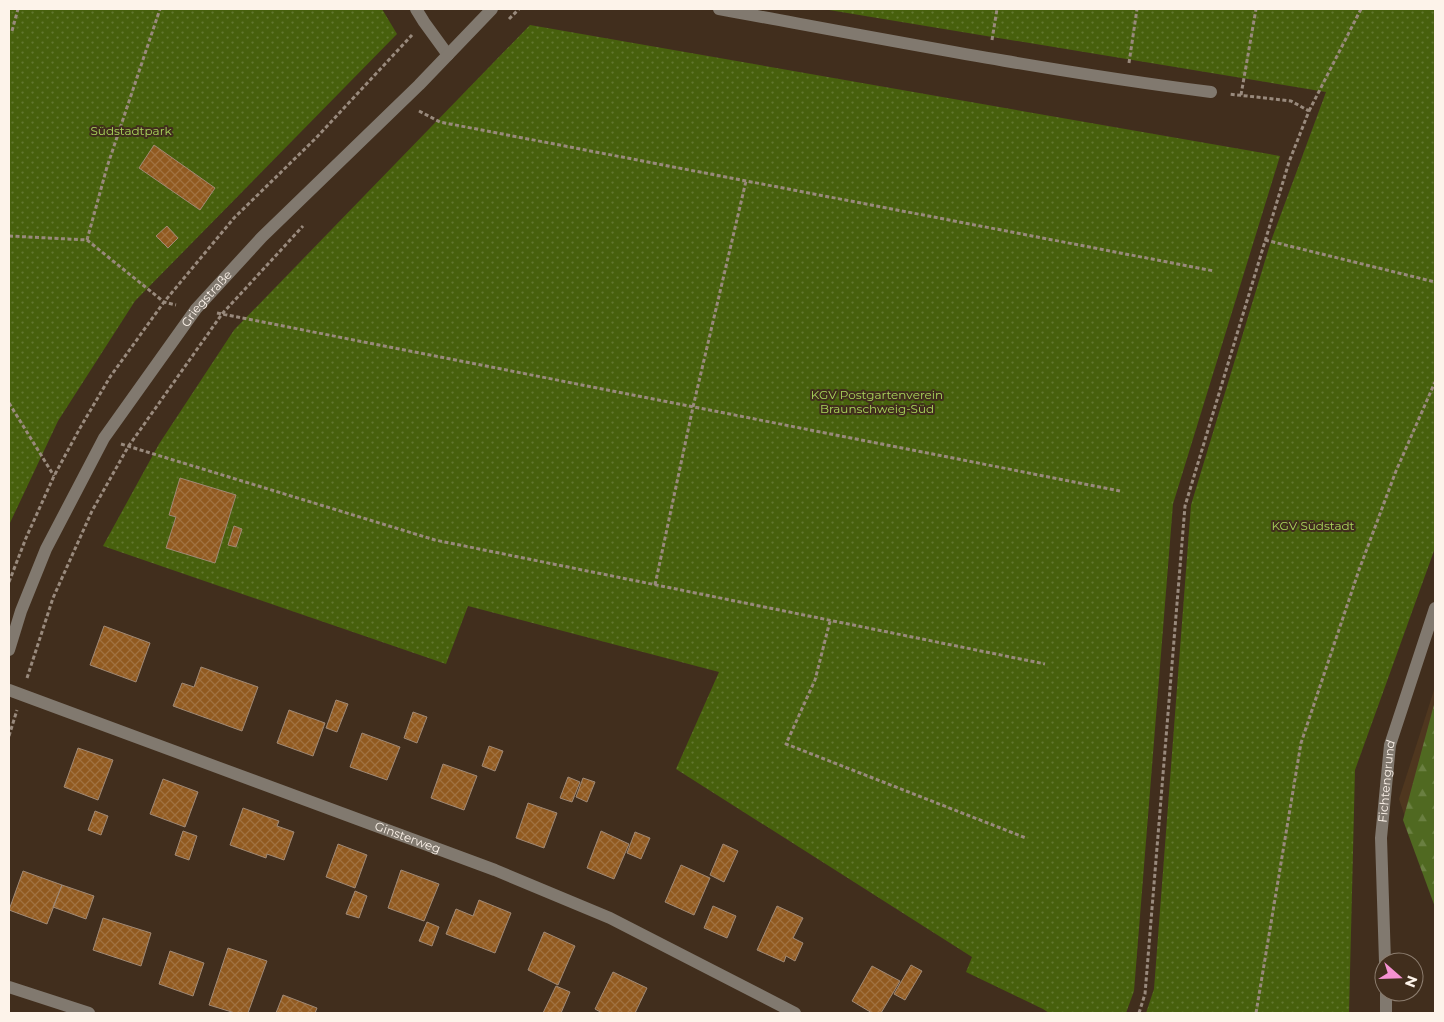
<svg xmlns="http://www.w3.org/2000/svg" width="1444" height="1022" viewBox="0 0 1444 1022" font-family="Montserrat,sans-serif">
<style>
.built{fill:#4f371f}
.forest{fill:url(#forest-firs)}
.park{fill:url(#park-dots)}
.building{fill:url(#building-cross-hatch);stroke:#a08975}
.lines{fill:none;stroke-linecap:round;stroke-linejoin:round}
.path{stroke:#998a7d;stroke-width:3;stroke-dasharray:4 2.5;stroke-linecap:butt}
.minor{stroke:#81796f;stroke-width:12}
.labels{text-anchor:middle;stroke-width:4;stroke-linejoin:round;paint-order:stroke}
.park-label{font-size:12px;fill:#aad65c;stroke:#412e1d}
.street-label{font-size:12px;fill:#fdf3ea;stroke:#412e1d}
</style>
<defs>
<pattern id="forest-firs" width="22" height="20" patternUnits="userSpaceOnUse" patternTransform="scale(1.25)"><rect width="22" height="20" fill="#506921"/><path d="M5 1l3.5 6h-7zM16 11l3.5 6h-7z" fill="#6a7f41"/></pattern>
<pattern id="park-dots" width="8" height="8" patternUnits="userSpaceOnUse" patternTransform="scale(1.25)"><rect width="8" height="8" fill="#47600d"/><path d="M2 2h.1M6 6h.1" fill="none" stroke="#627730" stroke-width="1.8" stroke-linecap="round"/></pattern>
<pattern id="building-cross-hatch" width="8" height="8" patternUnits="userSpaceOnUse" patternTransform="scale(1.25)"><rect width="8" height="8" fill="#915a20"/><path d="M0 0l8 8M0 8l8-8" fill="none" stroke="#a17241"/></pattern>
</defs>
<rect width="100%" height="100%" fill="#412e1d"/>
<path class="built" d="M1435,687V847L1409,829L1399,799Z"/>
<path class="forest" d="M1435,701V907L1403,820Z"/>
<path class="park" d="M9,9H382L397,34L135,301L58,421L9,525Z
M823,9H1435V548L1355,770L1349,1013H1146L1154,989L1191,505L1271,241L1326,92Z
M530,25L1280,156L1173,504L1134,991L1126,1013H1049L1043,1009L966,972L972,957L676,769L719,672L468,606L446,664L103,546L159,444L234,330Z"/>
<path class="building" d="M154,145L215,188L200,210L139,168Z
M167,226L178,238L168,248L156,236Z
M180,478L236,495L215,563L166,548L176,517L169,515Z
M234,526L242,529L236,547L228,545Z
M104,626L150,643L136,682L90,665Z
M201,667L258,687L242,731L173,706L182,683L194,687Z
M336,700L348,704L337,732L326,728Z
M289,710L325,723L313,756L277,743Z
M413,712L427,717L417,743L404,738Z
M362,733L400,747L387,780L350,767Z
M489,746L503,751L495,771L482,766Z
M78,748L113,760L98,800L64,787Z
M443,764L477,776L464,810L431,798Z
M568,777L580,782L572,802L560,798Z
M583,778L595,782L587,802L576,797Z
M163,779L198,792L185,827L150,814Z
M528,803L557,813L544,848L516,838Z
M243,808L279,821L277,826L294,832L284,860L267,854L266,858L230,845Z
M95,811L108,816L101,835L88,830Z
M183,831L197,836L189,860L175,855Z
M601,831L629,844L614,879L587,868Z
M635,832L650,838L641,859L627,853Z
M338,844L367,855L355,888L326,877Z
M723,844L738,851L724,882L710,875Z
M681,865L710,878L694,915L665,902Z
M401,870L439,884L424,921L388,908Z
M23,871L62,885L47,924L9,910Z
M62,885L94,896L86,919L53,907Z
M355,891L367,896L359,918L346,914Z
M479,900L511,913L495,953L446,934L456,909L473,916Z
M713,906L736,916L727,938L704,928Z
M777,906L803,918L793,938L803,943L795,961L786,956L784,962L757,950Z
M103,918L151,933L141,966L93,950Z
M427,922L439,927L432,946L419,941Z
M544,932L575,946L558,985L528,970Z
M228,948L267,961L248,1013H235L209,1005Z
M170,951L204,963L193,996L159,984Z
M911,965L922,971L905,1000L894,994Z
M872,966L900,981L881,1013H872L852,1001Z
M613,972L647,988L635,1013H602L595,1009Z
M556,986L570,992L561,1013H543Z
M283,995L317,1008L315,1013H276Z"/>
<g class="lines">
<path class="path" d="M509,19L519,9
M12,31L18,9
M992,40L997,9
M1129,63L1137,9
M1241,95L1256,9
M419,111L440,122L1214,271
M1309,111L1361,9
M9,236L87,240L164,302L176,305
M87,240L107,167L160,9
M1265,240L1435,282
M217,313L1120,491
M9,403L54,476
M121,444L435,540L1045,664
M9,582L26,538L54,476L80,428L110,377L164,302L234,218L316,138L412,35
M655,585L693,407L746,181
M830,621L815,680L786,744L1026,838
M27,678L53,598L92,511L128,447L222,314L303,226
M9,736L17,710
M1139,1013L1145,994L1185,506L1289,162L1309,111L1291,101L1229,94
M1256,1013L1301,743L1359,570L1396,471L1435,382"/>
<g class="minor">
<path d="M416,9L424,22L448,55"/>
<path d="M719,9C883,39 1046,71 1211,92"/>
<path id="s1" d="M9,650L21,611L46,549L104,438L196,309L262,237L419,85L492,9"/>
<path id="s2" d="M9,690L495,870L610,918L795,1013"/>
<path id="s3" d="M1385,962L1381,838L1390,745L1435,608"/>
<path d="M9,987L89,1013"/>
<path d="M1386,992V1013"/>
</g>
</g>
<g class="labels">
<g class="park-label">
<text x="131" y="135">Südstadtpark</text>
<text x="877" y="399">KGV Postgartenverein<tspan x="877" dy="14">Braunschweig-Süd</tspan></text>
<text x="1313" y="530">KGV Südstadt</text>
</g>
<g class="street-label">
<text dy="4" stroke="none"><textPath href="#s1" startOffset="406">Griegstraße</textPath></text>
<text dy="4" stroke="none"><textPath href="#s3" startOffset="181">Fichtengrund</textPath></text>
<text dy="4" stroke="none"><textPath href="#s2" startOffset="425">Ginsterweg</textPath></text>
</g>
</g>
<rect width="1444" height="1022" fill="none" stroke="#fdf3ea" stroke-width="20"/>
<g transform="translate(1399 977) rotate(110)"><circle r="24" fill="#412e1d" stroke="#8c7d6f"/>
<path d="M0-4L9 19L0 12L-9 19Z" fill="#f591d2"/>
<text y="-8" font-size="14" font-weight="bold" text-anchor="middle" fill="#fdf3ea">N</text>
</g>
</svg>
